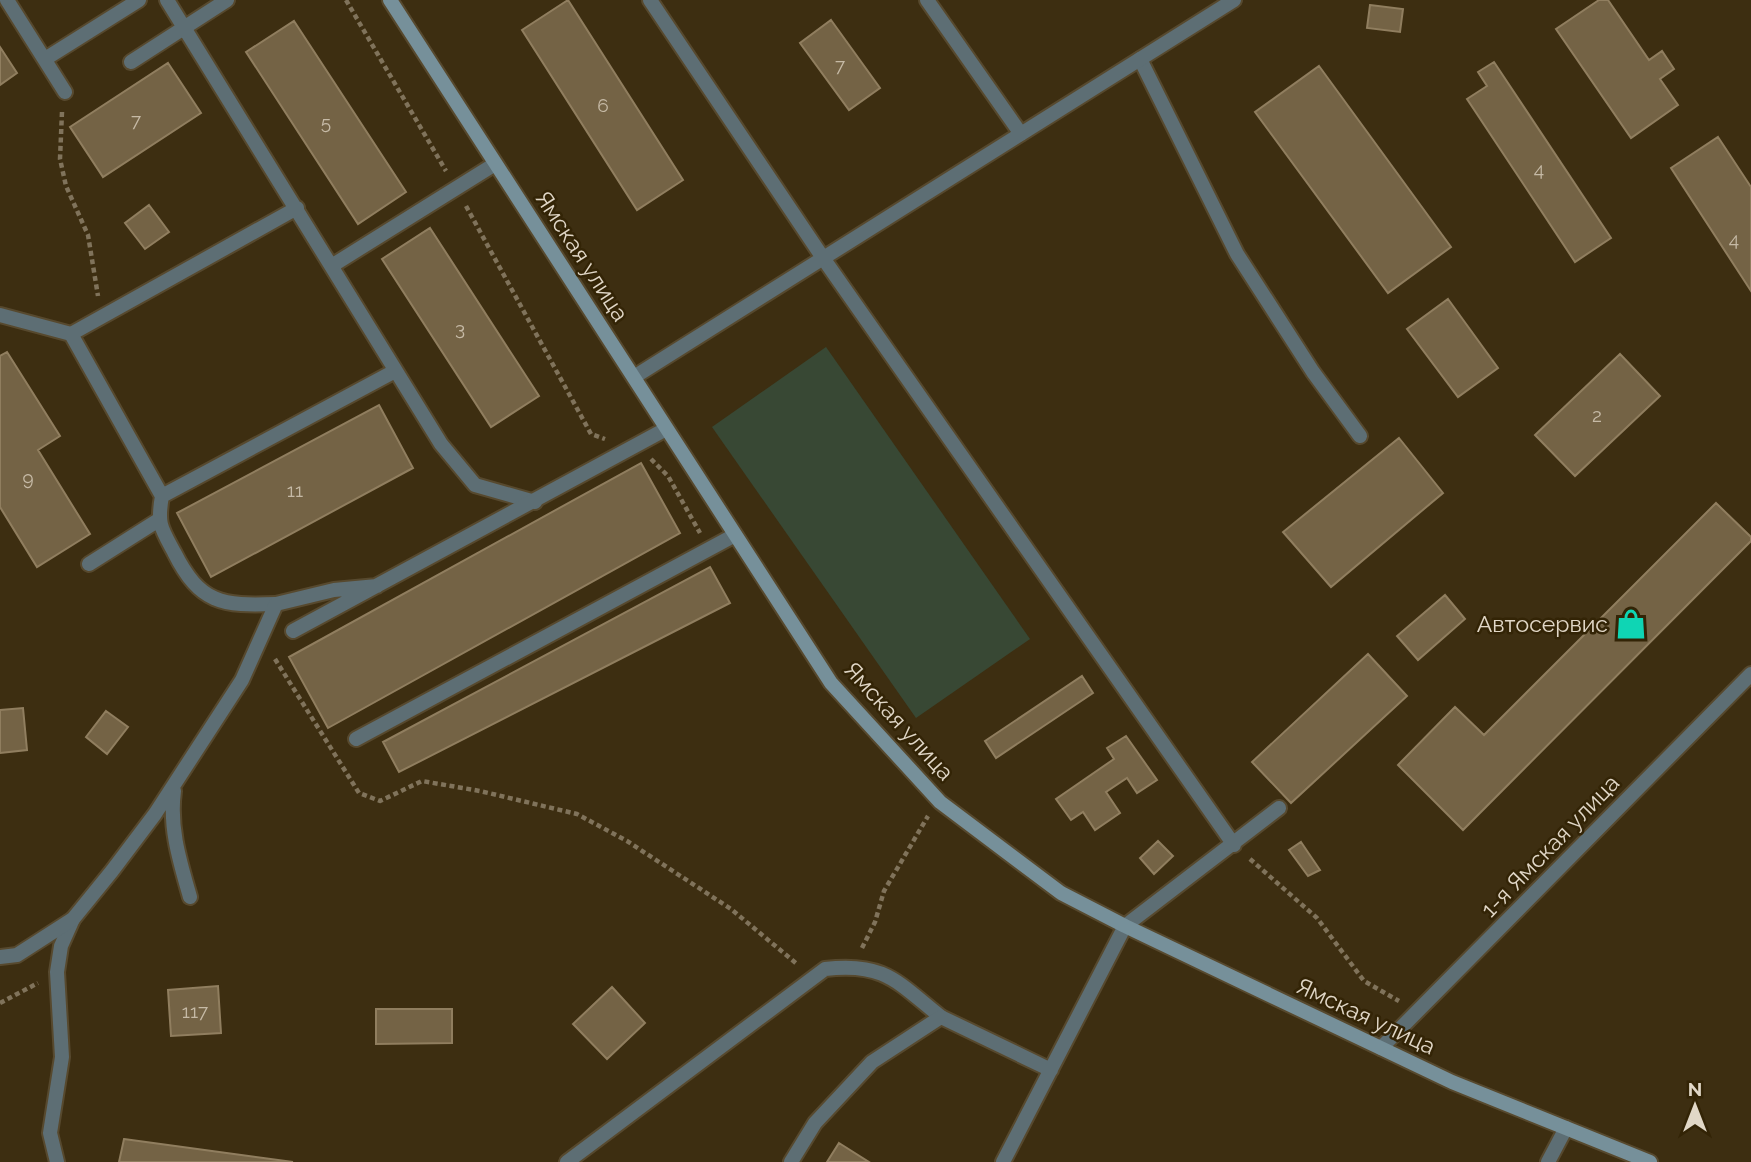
<svg xmlns="http://www.w3.org/2000/svg" width="1751" height="1162" viewBox="0 0 1751 1162" font-family="Raleway,sans-serif">
<style>
.green{fill:#384834}
.building{fill:#746345;stroke:#907e5f;stroke-width:2}
.lines{fill:none;stroke-linecap:round;stroke-linejoin:round}
.lane-casing{stroke:#57492e;stroke-width:18}
.street-casing{stroke:#57492e;stroke-width:18}
.secondary-casing{stroke:#57492e;stroke-width:18}
.path{stroke:#80735b;stroke-width:4.5;stroke-dasharray:5 3.5;stroke-linecap:butt}
.lane{stroke:#5d6e74;stroke-width:14}
.street{stroke:#5d6e74;stroke-width:14}
.secondary{stroke:#76909a;stroke-width:14}
.labels{text-anchor:middle;stroke-width:5;stroke-linejoin:round;paint-order:stroke}
.number-label{font-size:19px;fill:#c6baa6}
.street-label{font-size:23px;fill:#e1d7c7;stroke:#332406}
.poi-label{font-size:23px;fill:#e1d7c7;stroke:#332406;text-anchor:end}
</style>
<rect width="100%" height="100%" fill="#3d2e11"/>
<path class="green" d="M826,347L1030,639L916,718L712,427Z"/>
<path class="building" d="M568,0L683,180L637,210L522,30Z
M1599,0H1608L1649,60L1662,51L1674,69L1660,79L1678,105L1631,138L1556,29Z
M1370,5L1403,9L1400,32L1367,28Z
M831,20L880,88L849,110L800,43Z
M294,21L406,192L358,224L246,52Z
M0,47L17,73L0,85Z
M1494,62L1611,238L1575,262L1467,99L1487,86L1478,72Z
M168,63L201,113L103,177L70,127Z
M1319,66L1451,247L1388,293L1255,112Z
M1718,137L1751,187V291L1671,168Z
M149,205L169,232L145,249L125,223Z
M430,228L539,396L491,427L382,259Z
M1448,299L1498,368L1458,397L1407,329Z
M7,352L60,436L38,450L90,534L37,567L0,507V356Z
M1620,354L1660,396L1575,476L1535,435Z
M379,405L413,468L211,577L177,513Z
M1399,438L1443,493L1331,587L1283,532Z
M641,463L680,533L328,728L289,657Z
M1716,503L1751,537V541L1463,830L1398,765L1455,707L1484,735Z
M710,567L730,603L399,772L383,742Z
M1445,595L1465,619L1418,660L1397,636Z
M1368,654L1407,696L1291,803L1252,762Z
M1082,676L1093,693L996,758L985,741Z
M23,708L27,750L0,753V710Z
M106,711L128,727L107,754L86,737Z
M1126,736L1157,780L1137,793L1127,778L1106,792L1120,813L1095,830L1083,812L1071,820L1056,799L1114,759L1107,748Z
M1158,841L1173,856L1154,874L1140,858Z
M1301,842L1320,870L1308,876L1289,850Z
M218,986L221,1033L171,1036L168,990Z
M612,987L645,1023L607,1059L573,1024Z
M376,1009H452V1043L376,1044Z
M124,1139L293,1162H119Z
M839,1143L869,1162H827Z"/>
<g class="lines">
<g class="lane-casing">
<path id="lane" d="M7,0L65,92
M167,0L441,444L475,485L535,502
M45,59L139,0
M1140,59L1237,254L1313,372L1360,436
M131,62L227,0
M333,265L495,164
M0,315L71,334L162,496L395,371
M71,334L297,208
M162,496C157,524 161,528 174,552C200,604 222,606 276,604
M89,564L157,521
M356,739L735,535
M57,1162L50,1133L62,1057L57,972L61,946L73,919
M567,1162L825,969C885,962 897,982 941,1017"/>
</g>
<g class="street-casing">
<path id="street" d="M650,0L823,258L1234,845
M927,0L1021,134
M634,377L1234,0
M293,631L666,429
M174,791C169,828 180,862 190,897
M0,957L17,955L73,919L112,871L155,814L242,680L276,604L334,590L377,586
M1381,1048L1751,674
M791,1162L815,1123L872,1062L941,1017L1051,1070
M1003,1162L1125,926L1279,808
M1548,1162L1566,1128"/>
</g>
<g class="secondary-casing">
<path id="secondary" d="M390,0L831,683L940,802L1061,893L1125,926L1452,1082L1650,1162"/>
</g>
<path class="path" d="M346,0L446,171
M62,112L60,159L66,186L88,235L98,296
M466,206L591,434L605,439
M651,459L668,476L700,533
M275,659L359,793L380,801L422,781L480,791L577,814L627,841L731,909L797,964
M1250,859L1317,918L1364,981L1399,1001
M862,948L875,922L884,891L928,816
M0,1003L38,983"/>
<use href="#lane" class="lane"/>
<use href="#street" class="street"/>
<use href="#secondary" class="secondary"/>
</g>
<defs>
<g id="shop-bare" transform="scale(2.415)"><path d="M-5-2.5h2.3a2.7 3.5 0 0 1 5.4 0H5L5.5 6h-11ZM-1.5-2.5h3a1.5 2.3 0 0 0-3 0Z" fill="#0fd5b4" stroke="#332406" stroke-width="2.5" paint-order="stroke"/></g>
</defs>
<g fill-rule="evenodd">
<use href="#shop-bare" x="1631" y="624"/>
</g>
<g class="labels">
<g class="number-label">
<text x="840" y="72">7</text>
<text x="603" y="112">6</text>
<text x="136" y="127">7</text>
<text x="326" y="129">5</text>
<text x="1539" y="176">4</text>
<text x="1734" y="246">4</text>
<text x="460" y="335">3</text>
<text x="1597" y="422">2</text>
<text x="28" y="485">9</text>
<text x="295" y="497">11</text>
<text x="195" y="1018">117</text>
</g>
<g class="street-label">
<text transform="translate(582 256) rotate(57)" y="8">Ямская улица</text>
<text transform="translate(899 721) rotate(48)" y="8">Ямская улица</text>
<text transform="translate(1550 846) rotate(-46)" y="8">1-я Ямская улица</text>
<text transform="translate(1366 1016) rotate(25)" y="8">Ямская улица</text>
</g>
<g class="poi-label">
<text x="1608" y="632">Автосервис</text>
</g>
</g>
<g transform="translate(1695 1106)" stroke="#332406" stroke-width="5" paint-order="stroke">
<path d="M0-5L12 26L0 18L-12 26Z" fill="#e1d7c7"/>
<text y="-10" font-size="19" font-weight="bold" text-anchor="middle" fill="#e1d7c7">N</text>
</g>
</svg>
